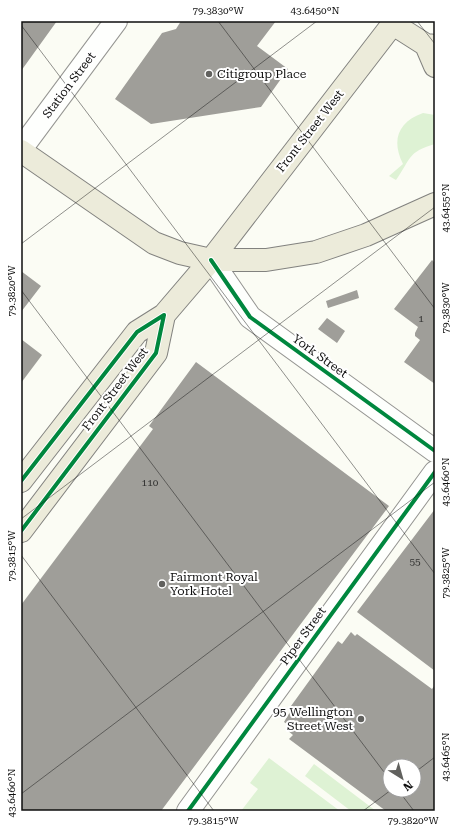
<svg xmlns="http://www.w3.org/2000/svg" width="456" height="832" viewBox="0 0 456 832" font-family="'Roboto Serif',serif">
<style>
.green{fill:#def2d4}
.building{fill:#9f9e99;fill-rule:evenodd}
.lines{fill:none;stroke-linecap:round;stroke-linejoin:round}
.minor-casing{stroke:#959592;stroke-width:24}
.major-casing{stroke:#82827f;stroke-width:24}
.minor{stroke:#fefffd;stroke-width:22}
.major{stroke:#ecebda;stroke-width:22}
.cycleway-casing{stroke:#fff;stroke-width:6}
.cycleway{stroke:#00873e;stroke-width:4}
.ticks{fill:none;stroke:#0e0e0e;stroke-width:1;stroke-opacity:0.45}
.poi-dot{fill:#61615e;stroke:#fff;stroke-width:1.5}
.labels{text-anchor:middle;stroke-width:4;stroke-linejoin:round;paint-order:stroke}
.number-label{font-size:10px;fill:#323231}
.poi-label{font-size:12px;fill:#0e0e0e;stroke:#fff;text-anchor:start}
.street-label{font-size:12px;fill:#0e0e0e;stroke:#fff}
.neatline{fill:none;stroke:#0e0e0e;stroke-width:1.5}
.ticks-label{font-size:10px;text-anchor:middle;fill:#0e0e0e}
</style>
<rect width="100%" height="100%" fill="#fbfcf4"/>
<path class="green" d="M423,113L435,115V144C407,152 411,159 396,180L389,176L403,164C391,140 398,122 423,113Z
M269,758L340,811H241L258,789L250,783Z
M314,764L376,811H351L305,776Z"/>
<path class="building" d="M21,21H57L21,71Z
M181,21H276L257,46L288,69L261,107L151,124L115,99L162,33L176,29Z
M432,260L435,263V384L404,362L420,340L415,336V333L418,327L394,309Z
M21,271L41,286L21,312Z
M357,290L359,298L328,308L326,301Z
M327,318L345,331L337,343L318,329Z
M21,339L42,355L21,383Z
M196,362L389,506L161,811H21V605L153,429L149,426Z
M435,509V671L357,612Z
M351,632L355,636L357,634L432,689L435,685V811H386L289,739L293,735L287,730L290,726L284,722L293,707L291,706L338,641L342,644ZM390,766H414V790H390Z"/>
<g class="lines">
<g class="minor-casing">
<path id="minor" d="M21,149L116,21
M211,260L250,317L435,451
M188,811L435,472"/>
</g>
<g class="major-casing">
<path id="major" d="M393,24L426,45L435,46
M426,45L435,66
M21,151L154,243L180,253L211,260H266L316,252L366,235L435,204
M21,481L137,332L164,315L211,260L395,21
M21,531L156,353L164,315"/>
</g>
<use href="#minor" class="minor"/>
<use href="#major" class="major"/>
<g class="cycleway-casing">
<path id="cycleway" d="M211,260L250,317L435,451
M21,481L137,332L164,315
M21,531L156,353L164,315
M188,811L435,472"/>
</g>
<use href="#cycleway" class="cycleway"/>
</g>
<path class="ticks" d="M218,21L435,309M417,21L435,44M21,25L435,574M21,244L317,21M21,290L390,780M21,519L435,207M21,555L214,811M414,773L435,757M398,790L414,811M21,794L435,482M363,811L391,790"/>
<g class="poi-dot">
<circle cx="209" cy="74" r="4"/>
<circle cx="162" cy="584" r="4"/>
<circle cx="361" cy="719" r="4"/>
</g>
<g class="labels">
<g class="number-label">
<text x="421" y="322">1</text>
<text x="150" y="486">110</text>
<text x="415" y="565">55</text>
</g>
<g class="poi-label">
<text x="217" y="78">Citigroup Place</text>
<text x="170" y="581">Fairmont Royal<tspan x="170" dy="14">York Hotel</tspan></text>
<text x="353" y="716" text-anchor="end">95 Wellington<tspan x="353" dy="14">Street West</tspan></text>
</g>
<g class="street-label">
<text transform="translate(69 85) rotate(-53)" y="4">Station Street</text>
<text transform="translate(310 131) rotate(-52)" y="4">Front Street West</text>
<text transform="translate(320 356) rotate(36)" y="4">York Street</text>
<text transform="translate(115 389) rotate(-53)" y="4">Front Street West</text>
<text transform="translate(303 636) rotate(-54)" y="4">Piper Street</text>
</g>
</g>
<rect width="456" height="832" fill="none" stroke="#ffffff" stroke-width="44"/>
<g transform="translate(402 778) rotate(143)"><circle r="19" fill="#ffffff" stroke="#9f9f9f"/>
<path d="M0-3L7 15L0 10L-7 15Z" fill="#61615e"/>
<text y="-6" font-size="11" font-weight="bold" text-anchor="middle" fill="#0e0e0e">N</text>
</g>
<rect x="22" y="22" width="412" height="788" class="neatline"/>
<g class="ticks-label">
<text x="218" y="14">79.3830°W</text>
<text x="315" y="14">43.6450°N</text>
<text transform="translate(445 208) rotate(-90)" y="4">43.6455°N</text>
<text transform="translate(11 291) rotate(-90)" y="4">79.3820°W</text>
<text transform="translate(445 308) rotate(-90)" y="4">79.3830°W</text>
<text transform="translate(445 482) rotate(-90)" y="4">43.6460°N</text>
<text transform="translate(11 556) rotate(-90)" y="4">79.3815°W</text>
<text transform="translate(445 573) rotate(-90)" y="4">79.3825°W</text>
<text transform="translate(445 757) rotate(-90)" y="4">43.6465°N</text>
<text transform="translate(11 793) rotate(-90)" y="4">43.6460°N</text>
<text x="213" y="824">79.3815°W</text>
<text x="413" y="824">79.3820°W</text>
</g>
</svg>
